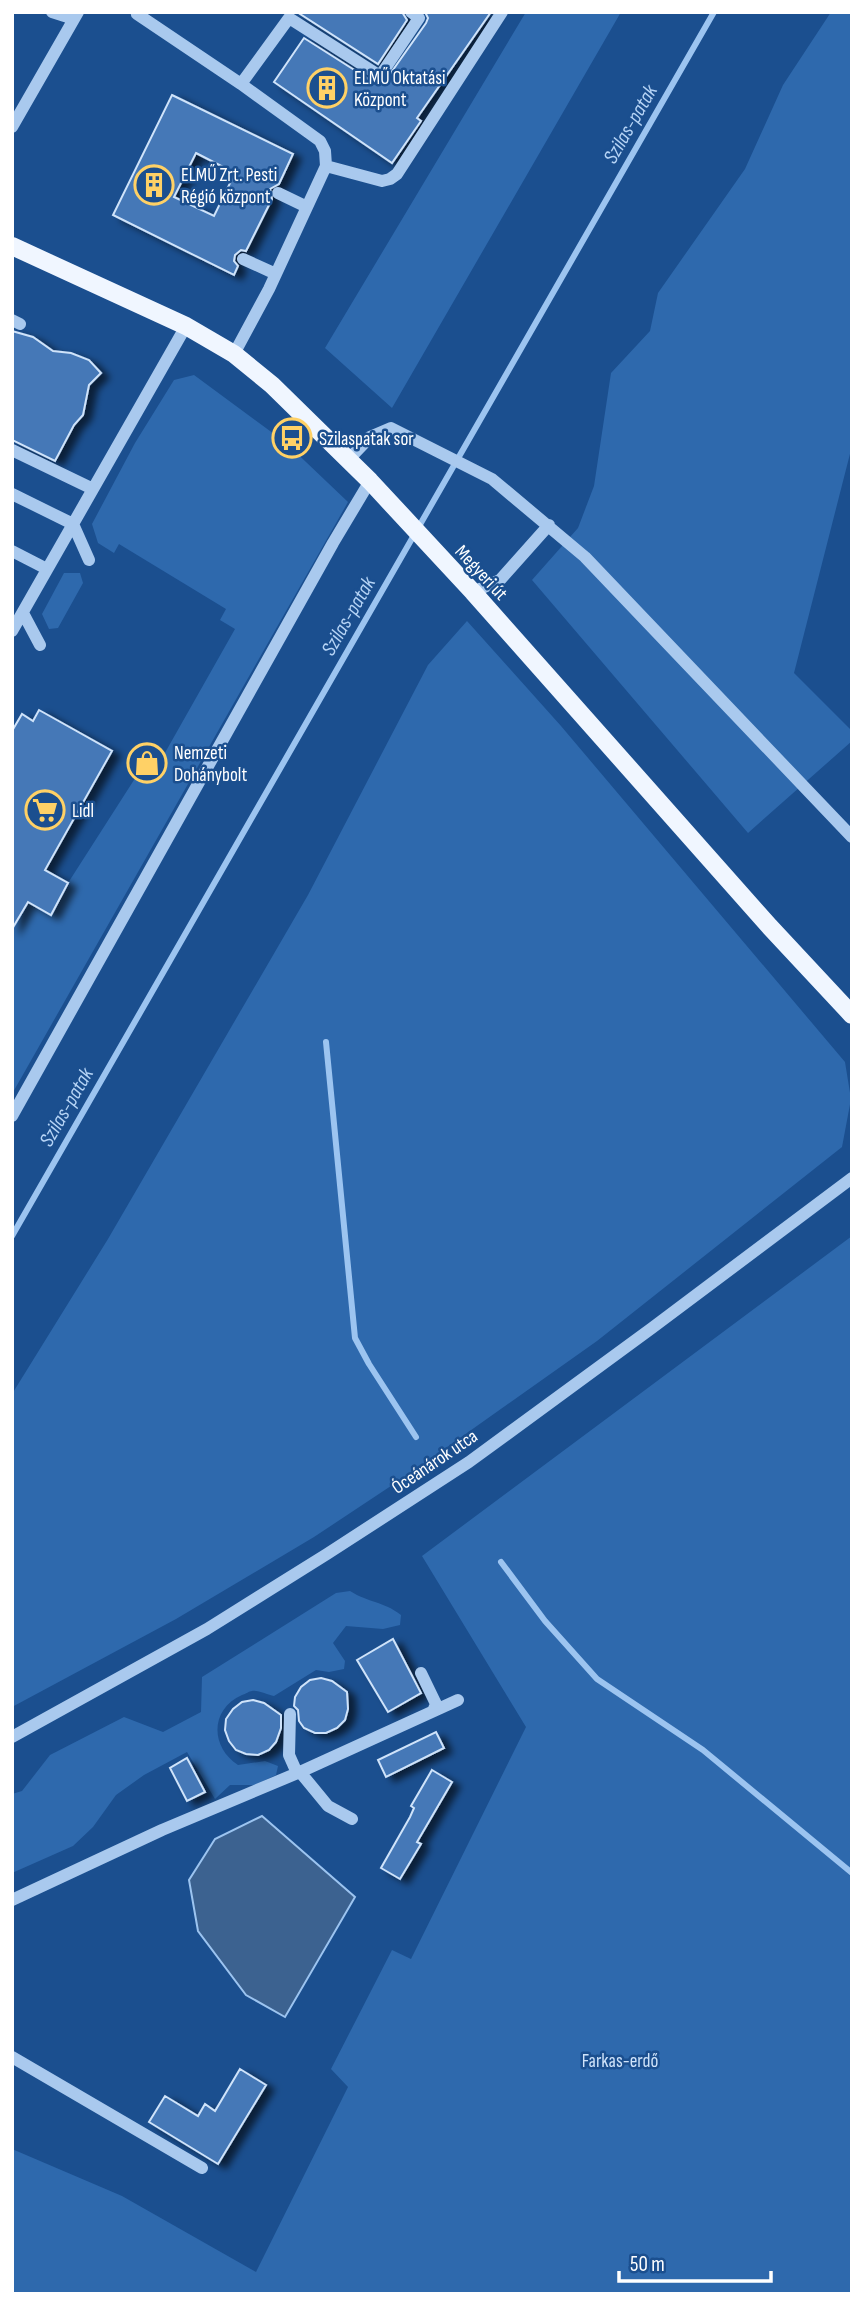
<svg xmlns="http://www.w3.org/2000/svg" width="864" height="2306" viewBox="0 0 864 2306" font-family="'Sofia Sans Condensed',sans-serif">
<style>
.green{fill:#2e69ad}
.water{fill:#3c6290;stroke:#9cc4f0;stroke-width:2}
.lines{fill:none;stroke-linecap:round;stroke-linejoin:round}
.stream{stroke:#9cc4f0;stroke-width:6}
.building{fill:#4478b7;stroke:#cfe3fa;stroke-width:2;fill-rule:evenodd;filter:url(#shadow)}
.minor{stroke:#a9c9ee;stroke-width:12}
.major{stroke:#f0f6ff;stroke-width:18}
.labels{text-anchor:middle;stroke-width:5;stroke-linejoin:round;paint-order:stroke}
.poi-label{font-size:19px;fill:#fff;stroke:#1b4f8f;text-anchor:start}
.street-label{font-size:19px;fill:#fff;stroke:#1b4f8f}
.park-label{font-size:19px;fill:#cfe3fa;stroke:#1b4f8f}
.water-label{font-size:21px;font-style:italic;fill:#b5d3f5;stroke:#1b4f8f}
</style>
<defs>
<filter id="shadow"><feDropShadow dx="8" dy="4.5" stdDeviation="3.5" flood-color="#0009"/></filter>
</defs>
<rect width="100%" height="100%" fill="#1b4f8f"/>
<path class="green" d="M526,12H621L392,408L325,348Z
M831,12H852V446L794,673L852,731V741L748,833L532,580L578,528L594,486L611,373L650,331L658,293L745,169L783,85Z
M194,375L285,442L348,502L12,1094V929L28,902L51,915L68,883L141,769L153,774L235,629L220,620L226,609L119,544L114,553L98,543L92,524L135,443L174,380Z
M64,573H80L83,583L58,628L49,629L42,614Z
M467,621L561,726L845,1062L851,1099L842,1147L597,1341L412,1472L314,1537L176,1619L12,1707V1394L108,1239L308,895L428,665Z
M852,1236V2294H12V2149L122,2196L256,2272L348,2087L331,2069L392,1950L411,1959L526,1727L422,1556Z
M350,1591C369,1603 383,1601 401,1615L400,1625L383,1629L346,1626L333,1643L345,1661L344,1669L329,1672L316,1670L274,1696C268,1695 258,1690 252,1691C249,1691 246,1694 242,1695C210,1709 210,1747 238,1765L265,1761L278,1766L276,1775L255,1785H230L215,1799L187,1752L144,1775L116,1795L93,1827L73,1846L12,1873V1794L22,1791L50,1755L124,1717L163,1732L201,1712L202,1677L336,1593Z"/>
<path class="water" d="M262,1816L355,1897L285,2017L246,1995L198,1931L189,1880L215,1839Z"/>
<g class="lines">
<path class="stream" d="M326,1042L355,1338L369,1364L416,1437
M12,1236L714,12
M501,1562L545,1621L597,1679L703,1750L852,1873"/>
</g>
<path class="building" d="M297,12H402L407,20L378,64Z
M425,12H491L417,118L421,121L392,163L274,82L304,38L375,83L383,84L426,23L428,18Z
M172,95L293,154L279,184L270,189L272,199L246,251L241,250L235,255L234,261L238,266L234,275L113,215ZM196,153L235,173L214,216L174,197Z
M12,331L33,337L53,351L71,353L89,360L101,373L89,385L83,415L74,425L55,461L12,440Z
M39,710L112,751L45,870L68,883L51,915L28,902L12,929V731L22,714L33,721Z
M393,1639L421,1693L388,1712L357,1660Z
M321,1678L332,1681L347,1692L348,1709L345,1720L337,1728L326,1733H315L304,1728L299,1721L298,1710L294,1706L295,1697L301,1687L310,1680Z
M253,1700L264,1703L281,1715V1728L276,1742L269,1750L258,1755L246,1754L236,1750L229,1741L225,1730L226,1719L233,1709L242,1702Z
M436,1732L444,1748L386,1777L378,1760Z
M187,1758L205,1792L187,1801L170,1768Z
M432,1770L452,1782L417,1842L421,1844L400,1879L381,1868L410,1817L414,1808L411,1806Z
M240,2069L266,2085L218,2164L149,2122L165,2096L198,2116L205,2104L215,2111Z"/>
<g class="lines">
<path class="minor" d="M52,12L74,19
M138,12L137,14L241,84L320,141L325,151L326,166L269,289L234,354
M241,84L289,18L380,76L419,18L411,12
M12,127L78,12
M326,166L382,181L390,179L397,174L502,12
M278,193L307,207
M243,259L276,274
M12,320L20,324
M12,450L93,489
M348,460L370,437L391,428L492,479L585,557L852,837
M12,494L73,524L89,560
M12,551L47,569
M473,592L500,580L549,525
M23,613L40,645
M12,631L186,326
M12,1116L333,543L370,481
M421,1673L436,1704L433,1711
M290,1714L289,1755L297,1773
M12,1737L207,1629L327,1554L469,1462L652,1328L852,1178
M300,1772L328,1806L352,1819
M12,1900L162,1830L300,1772L458,1700
M12,2057L202,2168"/>
<path class="major" d="M12,246L186,326L234,354L272,385L370,481L473,592L770,927L852,1015"/>
</g>
<defs>
<g id="building-ring" transform="scale(2.0125)"><circle r="9.5" fill="#1b4f8f" stroke="#ffd166" stroke-width="1.5"/><path d="M-4-6H4V6H1V3H-1V6H-4ZM-2.5-4.3h1.7v1.8h-1.7ZM.8-4.3h1.7v1.8H.8ZM-2.5-1h1.7V.8h-1.7ZM.8-1h1.7V.8H.8Z" fill="#ffd166"/></g>
<g id="bus-ring" transform="scale(2.0125)"><circle r="9.5" fill="#1b4f8f" stroke="#ffd166" stroke-width="1.5"/><path d="M-5-6H5V4H4V6H2V4H-2V6H-4V4H-5ZM-3.5-4V0h7V-4ZM-3.5 1.2v1.5H-2V1.2ZM2 1.2v1.5H3.5V1.2Z" fill="#ffd166"/></g>
<g id="shop-ring" transform="scale(2.0125)"><circle r="9.5" fill="#1b4f8f" stroke="#ffd166" stroke-width="1.5"/><path d="M-5-2.5h2.3a2.7 3.5 0 0 1 5.4 0H5L5.5 6h-11ZM-1.5-2.5h3a1.5 2.3 0 0 0-3 0Z" fill="#ffd166"/></g>
<g id="supermarket-ring" transform="scale(2.0125)"><circle r="9.5" fill="#1b4f8f" stroke="#ffd166" stroke-width="1.5"/><path d="M-6-5.5h2.5l.6 2H6L4.5 2H-2.5L-4.4-4H-6ZM-1.5 3.2a1.3 1.3 0 1 0 .1 0ZM3 3.2a1.3 1.3 0 1 0 .1 0Z" fill="#ffd166"/></g>
</defs>
<g fill-rule="evenodd">
<use href="#building-ring" x="327" y="88"/>
<use href="#building-ring" x="154" y="185"/>
<use href="#bus-ring" x="292" y="438"/>
<use href="#shop-ring" x="147" y="763"/>
<use href="#supermarket-ring" x="45" y="810"/>
</g>
<g class="labels">
<g class="poi-label">
<text x="354" y="84">ELMŰ Oktatási<tspan x="354" dy="22">Központ</tspan></text>
<text x="181" y="181">ELMŰ Zrt. Pesti<tspan x="181" dy="22">Régió központ</tspan></text>
<text x="319" y="445">Szilaspatak sor</text>
<text x="174" y="759">Nemzeti<tspan x="174" dy="22">Dohánybolt</tspan></text>
<text x="72" y="817">Lidl</text>
</g>
<g class="street-label">
<text transform="translate(482 572) rotate(47)" y="7">Megyeri út</text>
<text transform="translate(434 1461) rotate(-34)" y="7">Óceánárok utca</text>
</g>
<g class="park-label">
<text x="620" y="2067">Farkas-erdő</text>
</g>
<g class="water-label">
<text transform="translate(630 124) rotate(-60)" y="7">Szilas-patak</text>
<text transform="translate(348 616) rotate(-60)" y="7">Szilas-patak</text>
<text transform="translate(66 1107) rotate(-60)" y="7">Szilas-patak</text>
</g>
</g>
<rect width="864" height="2306" fill="none" stroke="#ffffff" stroke-width="28"/>
<path d="M619 2271v10h152v-10" fill="none" stroke="#ffffff" stroke-width="3.5"/>
<text x="630" y="2271" font-size="21" fill="#ffffff" stroke="#1b4f8f" stroke-width="5" paint-order="stroke">50 m</text>
</svg>
